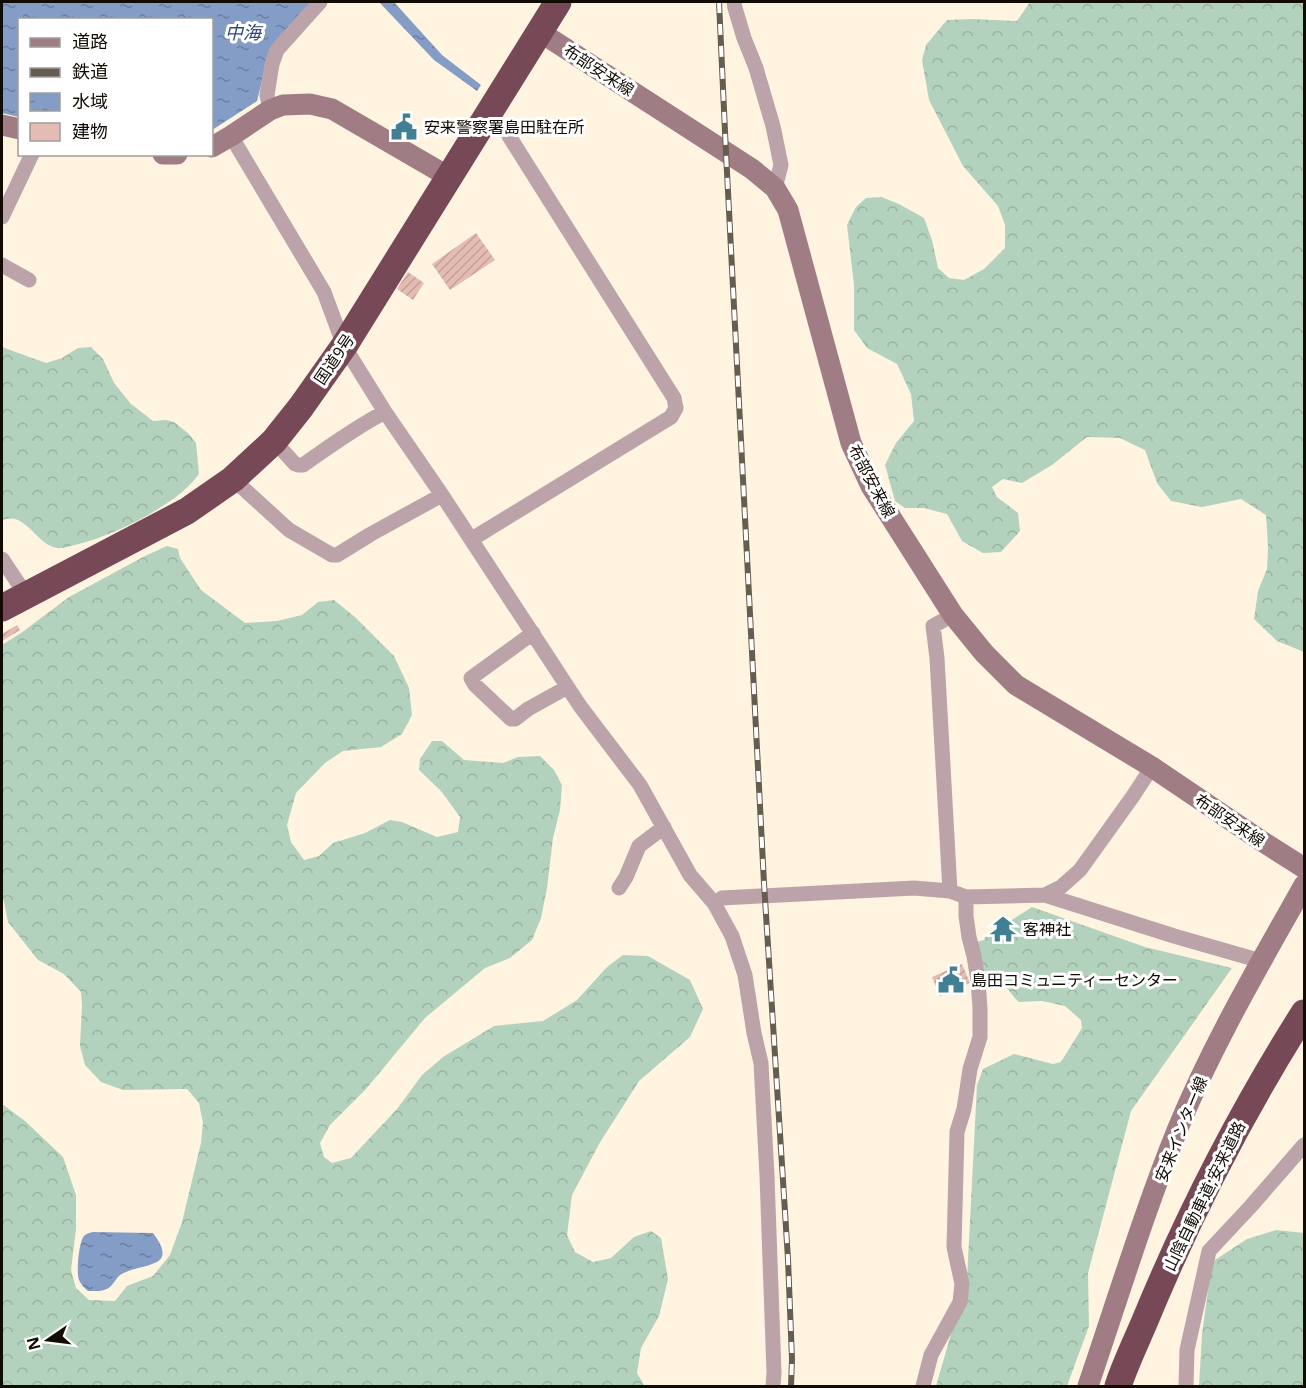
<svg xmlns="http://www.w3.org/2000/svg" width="1306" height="1388" viewBox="0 0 1306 1388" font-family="'Noto Sans','Noto Sans JP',sans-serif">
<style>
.forest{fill:url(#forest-crowns)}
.water{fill:url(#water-ripples)}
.building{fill:url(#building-hatch)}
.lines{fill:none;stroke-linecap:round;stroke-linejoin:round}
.street{stroke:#bca3a9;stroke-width:15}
.secondary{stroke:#a07c85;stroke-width:21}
.highway{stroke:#774855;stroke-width:27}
.rail-casing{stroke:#655d50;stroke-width:6}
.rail{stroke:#fff;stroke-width:4;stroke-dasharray:11;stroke-linecap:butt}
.labels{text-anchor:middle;stroke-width:6;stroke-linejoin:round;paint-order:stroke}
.street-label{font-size:16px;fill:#110b02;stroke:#fff}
.poi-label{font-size:16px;fill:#110b02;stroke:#fff;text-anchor:start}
.water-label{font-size:18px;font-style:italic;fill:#2a497f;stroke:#fff}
</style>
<defs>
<pattern id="forest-crowns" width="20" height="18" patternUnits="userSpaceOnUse" patternTransform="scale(1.5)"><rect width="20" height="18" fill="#b3d2bd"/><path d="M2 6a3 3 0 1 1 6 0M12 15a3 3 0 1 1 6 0" fill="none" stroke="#99b3a1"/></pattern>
<pattern id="water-ripples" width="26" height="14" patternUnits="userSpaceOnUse" patternTransform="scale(1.5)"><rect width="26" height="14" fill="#849dc6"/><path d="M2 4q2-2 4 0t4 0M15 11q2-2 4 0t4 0" fill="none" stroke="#6b7e9f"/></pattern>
<pattern id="building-hatch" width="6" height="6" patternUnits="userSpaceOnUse" patternTransform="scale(1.5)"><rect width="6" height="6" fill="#e5bcb3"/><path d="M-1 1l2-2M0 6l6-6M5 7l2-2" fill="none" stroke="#c3a098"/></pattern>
</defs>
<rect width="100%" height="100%" fill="#fff4df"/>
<path class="forest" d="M1030,2H1304V652L1277,641L1254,619L1258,591L1267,569L1268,547L1266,515L1241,499L1202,507L1171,501L1157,483L1145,450L1120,438L1087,437L1052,465L1022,483L1003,479L992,487L997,497L1018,513L1020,531L1001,552L983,553L962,541L947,514L924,508H905L895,501L885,465L896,443L914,421L911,394L897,364L867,348L854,330V285L847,225L856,207L866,198L881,197L899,204L924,218L932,240L938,268L949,278L964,280L984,269L1005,248V225L998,206L963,166L929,100L922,60L926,45L947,20L971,19L1017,21Z
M2,347L46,363L62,358L78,348L91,347L103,359L114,383L131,404L153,421L166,420L174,422L189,434L196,443L199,474C192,483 185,490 176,497C147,518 111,536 75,545C70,546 63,549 57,548C40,545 31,524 15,519C12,518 6,519 2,520Z
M167,546L178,549L180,558L201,590L245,623L277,621L302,615L318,602L334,600L355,617L394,656L409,688L412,715L402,734L381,747L343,751L325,763L296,793L287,825L291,842L304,860L319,856L333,843L365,833L390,820L402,822L437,837L458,832L460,817L441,791L419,770L420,759L432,741H442L464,760L503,763L518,757L540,756L554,770L562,785L560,810L553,838L547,888L541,918L532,940L510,958L485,968L425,1018L366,1089L330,1125L320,1143L324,1157L332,1163L351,1158L397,1109L422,1075L443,1057L494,1026L543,1021L577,1000L607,967L623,955L648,956L690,980L703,1009L690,1037L639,1081L599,1144L572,1195L567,1235L575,1252L593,1262L611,1258L634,1237L651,1231L661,1238L668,1279L659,1316L641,1348L637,1373L644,1385L673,1386H2V1104L25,1121L63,1157L76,1195V1229L71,1270L76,1288L89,1300L115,1301L127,1286L153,1276L170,1255L182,1222L201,1143L203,1123L199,1103L187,1089L123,1090L101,1082L85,1065L80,1046L82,1005L81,992L64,974L38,960L8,922L2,892V645L21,633L69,597L145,556Z
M1032,907L1145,947L1232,968L1131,1111L1088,1273L1089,1326L1067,1386H936L967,1279L977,1085L983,1069L1014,1054L1053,1064L1061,1062L1082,1028L1081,1020L1065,1006L1042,1001L1019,1002C1013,997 1010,991 1005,986C999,979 991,976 982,972L975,942L984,940L986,936L1005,940L1014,935L1010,921Z
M1276,1230L1304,1233V1386H1199L1202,1334L1212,1262L1247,1239Z"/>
<path class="water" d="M2,2H312L270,49L257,101L212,130V20H20L19,117L2,113Z
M379,2H394L442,55L481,85L477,91L434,60Z
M93,1232L153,1233C181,1270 141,1262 120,1275C116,1278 115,1282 111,1286C105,1292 96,1291 88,1291C84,1288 81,1284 79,1280C76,1273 79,1241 84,1236C87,1233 89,1233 93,1232Z"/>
<path class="building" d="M476,233L495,260L450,290L432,264Z
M408,272L424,283L413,300L397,289Z
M17,625L20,630L2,641V634Z
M1003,920L1010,933L1003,937L995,925Z
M962,964L970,983L940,996L932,977Z"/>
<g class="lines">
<path class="street" d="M734,2L735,8L744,38L756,68L773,126L781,165L775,188
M270,110L267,95L272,64L277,50L320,2
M231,136L324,292L344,346L385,412L442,495L580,706L640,785L690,875L714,903L722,898L914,888L950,891L966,897L1045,895L1174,936L1261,961
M2,217L32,154
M2,265L29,280
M274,441L295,464L298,465H303C330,446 356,427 385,412
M233,479L289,530L332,555H337L371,534L442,495
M472,539L671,417L676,408L674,398L509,136
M2,559L26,595
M533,633L471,678L475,685L511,719H515L528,709L564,689
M619,888L626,877L639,846L664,827
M950,891L937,658L933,626L953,615
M1045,895L1061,887L1080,870L1133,796L1152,767
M714,903L732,936L745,975L754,1033L761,1063L767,1176L774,1372L773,1386
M923,1386L931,1355L960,1302L962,1284L954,1247L957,1132L964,1109L970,1069L980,1037V1008L978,981L974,956L969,937L966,916V897
M1186,1386L1187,1350L1209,1251L1251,1206L1304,1145"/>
<path class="secondary" d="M540,32L752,169L775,188L788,210L851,443L871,486L953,615L984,653L1016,685L1152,767L1260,840L1304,868
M2,125L20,129
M212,147L231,136L270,110L283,105L310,104L332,109L449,177
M163,154H177
M1088,1386C1117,1301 1144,1212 1178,1128C1213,1043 1260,964 1304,885"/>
<path class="highway" d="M2,608L187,511L233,479L274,441L301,407L344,346L558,2
M1118,1386C1125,1365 1135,1344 1144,1323C1188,1216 1242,1111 1304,1013"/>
<g class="rail-casing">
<path id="rail" d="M719,2L726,153L764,883L788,1259L792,1359L791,1386"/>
</g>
<use href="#rail" class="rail"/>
</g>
<defs>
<g id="civic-bare" transform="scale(2.07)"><path d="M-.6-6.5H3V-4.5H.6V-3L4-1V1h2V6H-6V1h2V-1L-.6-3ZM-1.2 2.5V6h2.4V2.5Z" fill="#407f94" stroke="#fff" stroke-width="2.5" paint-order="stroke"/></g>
<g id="temple-bare" transform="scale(2.07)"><path d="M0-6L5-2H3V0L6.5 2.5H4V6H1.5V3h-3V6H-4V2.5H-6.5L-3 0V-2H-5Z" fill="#407f94" stroke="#fff" stroke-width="2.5" paint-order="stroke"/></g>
</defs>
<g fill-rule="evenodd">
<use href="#civic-bare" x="404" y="127"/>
<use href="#temple-bare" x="1003" y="929"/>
<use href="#civic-bare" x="951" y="980"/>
</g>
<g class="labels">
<g class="street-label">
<text transform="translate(599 70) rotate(33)" y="6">布部安来線</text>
<text transform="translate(334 359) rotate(-56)" y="6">国道9号</text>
<text transform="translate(872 481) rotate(62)" y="6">布部安来線</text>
<text transform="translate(1230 820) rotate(34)" y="6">布部安来線</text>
<text transform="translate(1181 1129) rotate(-68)" y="6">安来インター線</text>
<text transform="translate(1204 1196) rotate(-64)" y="6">山陰自動車道;安来道路</text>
</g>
<g class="poi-label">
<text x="424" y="133">安来警察署島田駐在所</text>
<text x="1023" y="935">客神社</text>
<text x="971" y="986">島田コミュニティーセンター</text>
</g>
<g class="water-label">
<text x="243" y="39">中海</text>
</g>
</g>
<rect width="1306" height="1388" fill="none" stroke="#110b02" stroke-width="6"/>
<rect x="18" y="18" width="195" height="138" fill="#ffffff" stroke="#a09d9a" stroke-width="1.5"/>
<rect x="30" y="38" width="30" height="9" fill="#a07c85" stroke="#a09d9a" stroke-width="1.5"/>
<text x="72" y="48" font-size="18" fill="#110b02">道路</text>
<rect x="30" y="68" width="30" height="9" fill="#655d50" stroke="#a09d9a" stroke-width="1.5"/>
<text x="72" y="78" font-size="18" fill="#110b02">鉄道</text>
<rect x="30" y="93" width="30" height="18" fill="url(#water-ripples)" stroke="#a09d9a" stroke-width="1.5"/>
<text x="72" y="108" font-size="18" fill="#110b02">水域</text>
<rect x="30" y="123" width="30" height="18" fill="#e5bcb3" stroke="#a09d9a" stroke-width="1.5"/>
<text x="72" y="138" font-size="18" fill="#110b02">建物</text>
<g transform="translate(48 1340) rotate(256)" stroke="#ffffff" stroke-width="4.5" paint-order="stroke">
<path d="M0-4.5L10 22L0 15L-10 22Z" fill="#110b02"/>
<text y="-9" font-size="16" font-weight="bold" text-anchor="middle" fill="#110b02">N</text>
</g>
</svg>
